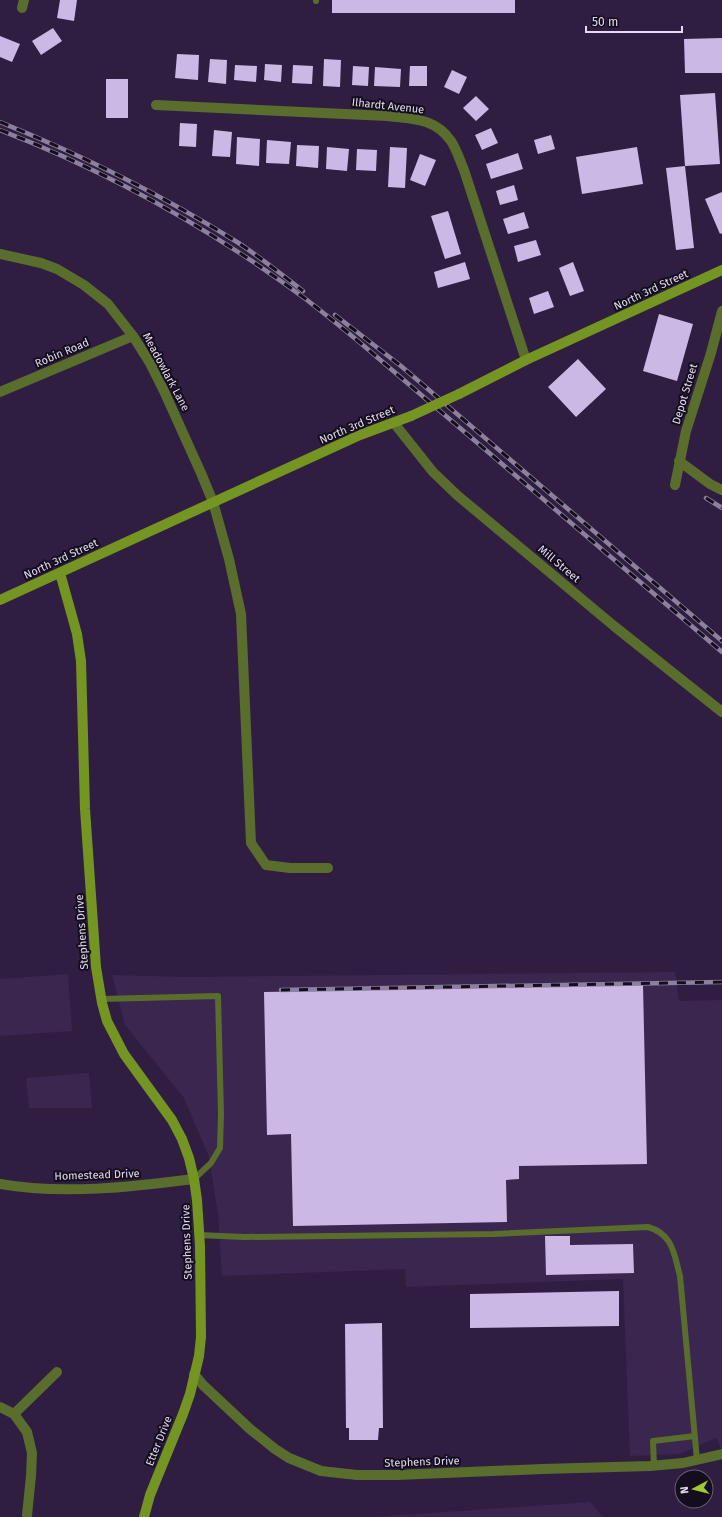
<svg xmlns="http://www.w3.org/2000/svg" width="722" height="1517" viewBox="0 0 722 1517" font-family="'Fira Sans',sans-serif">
  <rect width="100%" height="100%" fill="#301e42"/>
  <path fill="#3a264f" d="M675,972L679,1001L722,1000V1451L716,1438L680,1454L630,1456L623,1279L406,1287L405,1269L222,1276L218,1214L209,1157L184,1098L125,1025L112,975L186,977Z
    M68,974L72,1031L0,1036V979Z
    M89,1073L92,1108H29L26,1078Z
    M590,1502L603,1517H369L387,1516Z"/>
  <path fill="#ccb8e5" d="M60,0H77L74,21L57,18Z
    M332,0H515V13H332Z
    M53,28L62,41L41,55L32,41Z
    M0,36L20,44L12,62L0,57Z
    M722,38V73H685L684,39Z
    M177,54L199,55L198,80L175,78Z
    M210,59L227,60L226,84L208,82Z
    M324,59L341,60L340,87L323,86Z
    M265,64L282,65L281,82L264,80Z
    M235,65L257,66L256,82L234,80Z
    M293,65L313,66L312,84L292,83Z
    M353,66L369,67L368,86L352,85Z
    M410,66H427V86H409Z
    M375,67L401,69L400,87L374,86Z
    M452,70L467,77L459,94L444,87Z
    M106,79H128V118H106Z
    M715,93L720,164L685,166L680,95Z
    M476,96L489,109L476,121L463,108Z
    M180,123L197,124L196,147L179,146Z
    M491,128L498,143L482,150L475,135Z
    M214,130L232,132L230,157L212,156Z
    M551,135L555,149L538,154L534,140Z
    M237,137L260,139L259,166L236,164Z
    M267,140L291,142L289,164L266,163Z
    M297,145L319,146L318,168L296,166Z
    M327,147L349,149L347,171L326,169Z
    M390,147L407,148L405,188L388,187Z
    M637,147L643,184L582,194L576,157Z
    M357,149L377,150L376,171L356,170Z
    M518,153L523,169L491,179L486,164Z
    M420,154L436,160L425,186L410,180Z
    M685,166L694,248L676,250L666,168Z
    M514,185L518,200L500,205L496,191Z
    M722,192V233L720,234L705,199Z
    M448,211L461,254L445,259L431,216Z
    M524,212L529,228L508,234L503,219Z
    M536,240L541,255L518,262L514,246Z
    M465,262L470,279L438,288L434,272Z
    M573,262L584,291L570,296L559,268Z
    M548,291L554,307L534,314L529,298Z
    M659,314L693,324L677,381L643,371Z
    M578,359L606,389L576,417L548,387Z
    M643,985L647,1164L519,1166V1179L506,1180L507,1222L293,1226L291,1134L267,1135L264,992Z
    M545,1236H570V1245L633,1244L634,1273L546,1275Z
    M619,1291V1326L470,1328V1294Z
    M382,1323L383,1428H379L378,1440H349V1428H346L345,1324Z"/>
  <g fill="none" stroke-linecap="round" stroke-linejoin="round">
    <path stroke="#596e2d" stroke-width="6" d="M316,1V0
      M101,999L218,996L221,1114L220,1148L211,1163L194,1179
      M199,1235L244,1237L494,1234L648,1227C673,1234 674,1254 680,1276L697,1460
      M654,1466L653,1441L695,1436"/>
    <path stroke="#596e2d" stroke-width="10" d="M22,8L24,0
      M156,105L387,116C413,119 435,118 451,141C457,150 460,161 464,170L526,360
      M0,254L41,263L57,269L84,285L108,304L133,336L150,363L164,391L201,473L213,502L229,559L241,614L251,843L266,865L290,868H328
      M0,392L133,336
      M394,423L433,472L457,495L614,626L722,712
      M679,461L710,484L722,490
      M675,485L686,431L711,353L722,311
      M0,1184C62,1195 132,1187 194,1179
      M194,1374L203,1385L250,1429L275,1449L289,1458L321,1471L357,1475H397L542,1469L650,1466L683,1463L722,1454
      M0,1407L14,1414L27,1432L32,1453L31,1476L27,1515
      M14,1414L57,1372"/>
    <path stroke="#749521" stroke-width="10" d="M459,394L526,360L722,270
      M60,573L77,634L81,661L85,809L96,967L102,1003L107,1021L124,1054L172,1120L182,1139L189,1158L194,1179L197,1200L200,1246L201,1337L199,1356L190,1394L183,1414L150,1495L144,1517
      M0,600L360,435L411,416"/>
    <g stroke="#8d809d" stroke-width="4.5">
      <path id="rail" d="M0,122C82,155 162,195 237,242C260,257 281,274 303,291
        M0,130C109,172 213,230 307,300C326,315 345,330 364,346L722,652
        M335,315L401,366L722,641
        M706,498L722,508
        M281,990L722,982"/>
    </g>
    <use href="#rail" stroke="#140d1d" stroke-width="3" stroke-dasharray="9" stroke-linecap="butt"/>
    <path stroke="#749521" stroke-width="10" d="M411,416L459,394"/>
  </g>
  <g text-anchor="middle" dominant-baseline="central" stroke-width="4" stroke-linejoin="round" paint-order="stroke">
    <g font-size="11" fill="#e4daf1" stroke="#140d1d">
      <text transform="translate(388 106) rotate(6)">Ilhardt Avenue</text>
      <text transform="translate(651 290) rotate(-25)">North 3rd Street</text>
      <text transform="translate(62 353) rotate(-23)">Robin Road</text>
      <text transform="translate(166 372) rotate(62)">Meadowlark Lane</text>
      <text transform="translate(685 394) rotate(-73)">Depot Street</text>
      <text transform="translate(357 425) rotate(-23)">North 3rd Street</text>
      <text transform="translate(61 559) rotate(-25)">North 3rd Street</text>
      <text transform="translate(559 564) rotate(40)">Mill Street</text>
      <text transform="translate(82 932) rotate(-94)">Stephens Drive</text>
      <text transform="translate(97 1175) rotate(-2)">Homestead Drive</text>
      <text transform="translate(187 1242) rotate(-92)">Stephens Drive</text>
      <text transform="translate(159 1441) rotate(-68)">Etter Drive</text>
      <text transform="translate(422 1462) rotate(-2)">Stephens Drive</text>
    </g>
  </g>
  <g transform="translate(694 1489) rotate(263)"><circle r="19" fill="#140d1d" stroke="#675f72"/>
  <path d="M0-3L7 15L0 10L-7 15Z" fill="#9dca2f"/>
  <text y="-6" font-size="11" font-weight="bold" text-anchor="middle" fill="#e4daf1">N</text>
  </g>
  <path d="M586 26v6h96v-6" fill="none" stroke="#e4daf1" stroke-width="2"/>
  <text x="592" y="26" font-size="12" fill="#e4daf1" stroke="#140d1d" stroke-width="3" paint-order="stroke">50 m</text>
</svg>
